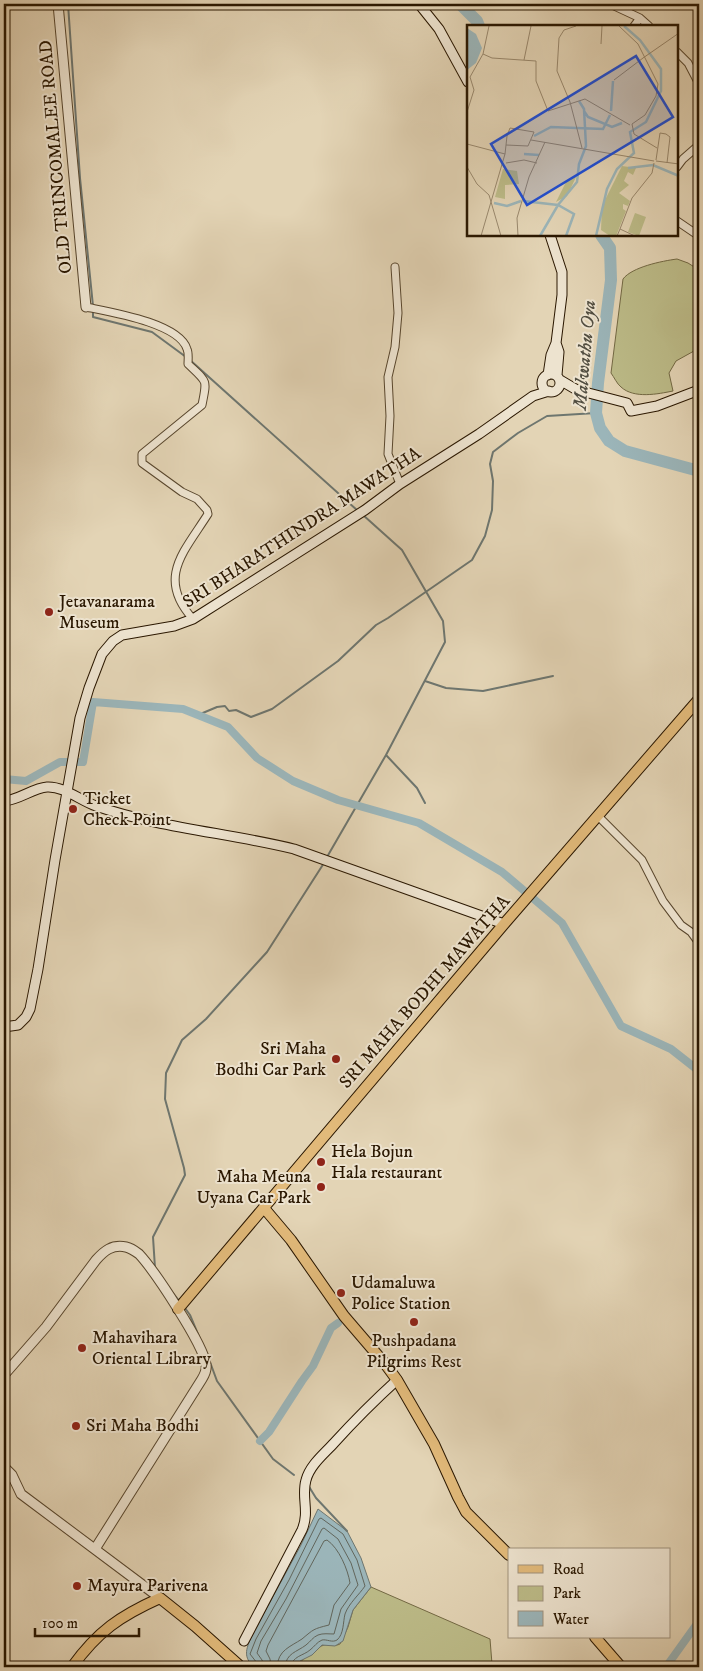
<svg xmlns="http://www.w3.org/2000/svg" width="703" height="1671" viewBox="0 0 703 1671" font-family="'IM FELL DW Pica',serif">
  <rect width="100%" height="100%" fill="#e3d4b5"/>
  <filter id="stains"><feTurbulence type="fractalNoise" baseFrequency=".004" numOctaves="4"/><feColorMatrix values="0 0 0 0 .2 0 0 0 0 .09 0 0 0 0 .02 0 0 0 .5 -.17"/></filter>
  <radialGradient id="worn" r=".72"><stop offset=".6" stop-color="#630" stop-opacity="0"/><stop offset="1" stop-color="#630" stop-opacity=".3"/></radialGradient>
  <path fill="#bcbb88" stroke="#736944" d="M677,259L688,263L699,270V360L694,351L676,361L669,373L673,391C658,394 634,399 621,387C617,384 614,377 611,373L623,279C632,267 662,261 677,259Z
    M371,1587L490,1639L492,1664L489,1667H373L353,1664L350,1667H295C298,1663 319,1646 324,1645C330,1644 334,1647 340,1644L348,1627L353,1610Z"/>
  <path fill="#9bb5b9" stroke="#6e766f" d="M318,1509L347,1531L361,1558L371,1587L353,1610L343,1641L335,1646L322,1645L312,1655L300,1661L295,1667H254C243,1657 246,1650 251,1637L301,1545Z"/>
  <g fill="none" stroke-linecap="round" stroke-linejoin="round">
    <path stroke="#62665c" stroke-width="1" d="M257,1667V1663L250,1654L256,1639L289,1580L319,1519L321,1518L343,1534L357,1560L365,1586C359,1595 349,1603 345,1614C343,1622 344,1634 337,1640C332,1643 327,1639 322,1640C317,1642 314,1647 310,1650C303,1656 292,1656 291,1667
      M264,1667L262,1660L257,1653L261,1641L286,1599L322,1529L324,1528L338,1539L351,1563L358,1585L341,1609L334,1634C329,1634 323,1633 318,1635C313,1637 310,1642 306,1645C297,1652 286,1653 285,1667
      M271,1667L270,1659L266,1651L268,1645L324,1541L327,1540C339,1548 348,1570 350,1583L334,1605L329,1625C313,1629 314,1629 302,1639C290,1647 278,1650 277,1667"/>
    <path stroke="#6e766f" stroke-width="2" d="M68,4L80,178L93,306
      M93,311V317L152,332L186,357
      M190,360L358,511
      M425,681L446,688L483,691L553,676
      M198,715L217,707L225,706L229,711L236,710L251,717L272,709L338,661L376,625L388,618L472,560L485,536L492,510L493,481L490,464L493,452L518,433L547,416L596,413
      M386,755L417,788L425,803
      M327,857L386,755L445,642L443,621L402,550L363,515
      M155,1268L153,1237L185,1175L184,1168L165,1099L166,1073L182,1040L206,1019L267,952L324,863
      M169,1288L180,1302
      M185,1308L190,1315L200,1339
      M210,1362L217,1381L273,1459L294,1475
      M308,1485L316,1498L347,1531"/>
    <path stroke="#9bb5b9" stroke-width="8" d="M4,779L26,781L60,762H83L93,702L183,709L228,727L257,758L293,781L338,800L419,823L502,872L562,923L621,1026L671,1049L699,1071
      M260,1441L269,1432L302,1381L313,1366L331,1328L338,1323
      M666,1667L699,1621"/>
    <path stroke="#9bb5b9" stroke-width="12" d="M460,4L477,21L479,26
      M601,235L610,248L611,280L598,383L596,413L600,428L609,441L625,451L699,471"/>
    <g stroke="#58462d" stroke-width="9">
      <path id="minor" d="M610,4L640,18L649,26
        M634,26L640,18
        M677,52L688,63L699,84
        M677,167L683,159L699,145
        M677,221L699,236
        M395,267L398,313L395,347L388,377L390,416L388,454L400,484
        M86,307C110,312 179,323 187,349C189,353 188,360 188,364C208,383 207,379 202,405L142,454V463L182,492L197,499L207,510L208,514C184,552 156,578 193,619
        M599,817L642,860L663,901L681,925L691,932L699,943"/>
    </g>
    <g stroke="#58462d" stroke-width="11">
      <path id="tertiary" d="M58,4L86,307
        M4,1375L46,1327L96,1260C104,1251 112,1244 126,1247C131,1248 135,1251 139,1254C154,1270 204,1345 206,1365C207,1370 205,1374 202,1379L95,1549
        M4,1467L12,1475L21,1494L160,1598"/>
    </g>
    <g stroke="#2a1700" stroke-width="11">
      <path id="secondary" d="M419,4L439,29L468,82
        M556,343L559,352L557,375
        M542 383a9 9 0 1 1 18 0a9 9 0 1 1-18 0Z
        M548,375L551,355L556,343L562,295V272L550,235
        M560,380L577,390L627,403L631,411L657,406L699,390
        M4,801C19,800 33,788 47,787C64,786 81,801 96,806C160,828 229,833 294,849L504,924
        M4,1027L18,1025L26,1017L30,1009L38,969L55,860L80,718L89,688L102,654L113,641L122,635L174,626L193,619L365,510L400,484L479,434L533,396L549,391
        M244,1641L302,1530C310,1511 301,1497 306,1480C310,1465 324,1454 334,1443C354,1421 375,1400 397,1380"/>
    </g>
    <g stroke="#2a1700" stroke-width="12">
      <path id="primary" d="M264,1208L291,1240L344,1316L386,1365L397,1380L434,1444L458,1497L466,1512L509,1555
        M178,1309L504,924L699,699
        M595,1637L621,1667
        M72,1667C98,1631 120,1616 160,1598L195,1626L241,1667"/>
    </g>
    <use href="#minor" stroke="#ede3cf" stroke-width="7"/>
    <use href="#tertiary" stroke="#ede3cf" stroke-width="9"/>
    <use href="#secondary" stroke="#ede3cf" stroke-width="9"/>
    <use href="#primary" stroke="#e2ba7a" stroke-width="10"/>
  </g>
  <g fill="#8f2418" stroke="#ede3cf" stroke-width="2">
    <circle cx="49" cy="612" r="5"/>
    <circle cx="73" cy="809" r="5"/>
    <circle cx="336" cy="1059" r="5"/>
    <circle cx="321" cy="1162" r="5"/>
    <circle cx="321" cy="1187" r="5"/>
    <circle cx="341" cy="1293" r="5"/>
    <circle cx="414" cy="1322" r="5"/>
    <circle cx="82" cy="1348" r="5"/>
    <circle cx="76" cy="1426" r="5"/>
    <circle cx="77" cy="1586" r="5"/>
  </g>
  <g text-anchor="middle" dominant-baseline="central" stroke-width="4" stroke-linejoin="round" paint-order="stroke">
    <g font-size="18" fill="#2a1700" stroke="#ede3cf">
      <text transform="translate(56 157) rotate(-95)">OLD TRINCOMALEE ROAD</text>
      <text transform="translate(302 528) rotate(-33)">SRI BHARATHINDRA MAWATHA</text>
      <text transform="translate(425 992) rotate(-49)">SRI MAHA BODHI MAWATHA</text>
    </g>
    <g font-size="18" fill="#2a1700" stroke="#ede3cf" text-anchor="start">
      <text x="59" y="602">Jetavanarama<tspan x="59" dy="21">Museum</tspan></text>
      <text x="83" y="799">Ticket<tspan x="83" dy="21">Check Point</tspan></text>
      <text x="326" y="1049" text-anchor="end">Sri Maha<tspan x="326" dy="21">Bodhi Car Park</tspan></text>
      <text x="331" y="1152">Hela Bojun<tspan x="331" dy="21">Hala restaurant</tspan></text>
      <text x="311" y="1177" text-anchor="end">Maha Meuna<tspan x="311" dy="21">Uyana Car Park</tspan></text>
      <text x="351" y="1283">Udamaluwa<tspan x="351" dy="21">Police Station</tspan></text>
      <text x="92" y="1338">Mahavihara<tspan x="92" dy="21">Oriental Library</tspan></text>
      <text x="414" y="1341" text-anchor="middle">Pushpadana<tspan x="414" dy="21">Pilgrims Rest</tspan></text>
      <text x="86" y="1426">Sri Maha Bodhi</text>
      <text x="87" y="1586">Mayura Parivena</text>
    </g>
    <g font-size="19" font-style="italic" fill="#524e41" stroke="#ede3cf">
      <text transform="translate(585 355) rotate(-85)">Malwathu Oya</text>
    </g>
  </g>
  <g transform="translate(467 25)">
    <rect width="211" height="211" fill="#e3d4b5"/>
    <path d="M155,141L169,143L166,150L161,147L157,156L162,160L152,168L163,176L161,181L156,179V184L159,186L149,211H143L134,205L135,181ZM36,144L50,146L52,159L38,160V174L28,172ZM110,150L100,171L89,177L100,155ZM168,188L179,192L172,211L161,207Z" fill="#bcbb88"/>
    <path d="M0,3L9,9L15,23L9,38L0,45Z" fill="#9bb5b9"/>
    <path fill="none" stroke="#9bb5b9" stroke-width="2.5" d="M117,86L121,92L145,102L155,98M144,86L146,56M67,111L84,102L136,104L143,90M57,129L72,130M161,143L186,140L212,151M56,176L91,180L107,189L99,211M27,178L40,181L54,176M73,211L91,180L110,157L112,139L119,121L117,84L112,76M129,211L140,164L150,144L167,128L163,107L179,97L194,66V44L173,15L157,1"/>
    <path fill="none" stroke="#99886d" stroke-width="1" d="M109,1L97,5L92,13L90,46L103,77L115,123M152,1L171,19L191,59L189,71L178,90L165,99M134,19L135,1M16,29L25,33L69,36V56L81,86L118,74L163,100M176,33L212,8M57,35L64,1M147,55L176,33M0,87L7,65L3,52L16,29L22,1M165,99L167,109L190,123M64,115L187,136M0,119L38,129L14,211M38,129L40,111L43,103L67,107L61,121L39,120M189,135L193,108L199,109L203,112L200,138M189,136L212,139M39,138L57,135L70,138M0,142L10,159L22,170L34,211M153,204L165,173L185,148L187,138M51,211L50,193L62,152L78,117M150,211L153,204L168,211"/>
    <path fill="#1d4ed8" fill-opacity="0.15" stroke="#1d4ed8" stroke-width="2.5" d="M169,31L206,92L60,180L24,119Z"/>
    <rect width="211" height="211" fill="none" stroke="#2a1700" stroke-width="2.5"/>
  </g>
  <rect width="703" height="1671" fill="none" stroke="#e3d4b5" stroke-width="20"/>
  <rect x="5" y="5" width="693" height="1661" fill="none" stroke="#2a1700" stroke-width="2.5"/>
  <rect x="10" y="10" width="683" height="1651" fill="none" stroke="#2a1700"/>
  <rect x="508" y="1548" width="162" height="90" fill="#ede3cf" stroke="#9f917c"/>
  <rect x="518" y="1565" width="25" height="8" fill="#e2ba7a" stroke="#9f917c"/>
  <text x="553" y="1574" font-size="15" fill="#2a1700">Road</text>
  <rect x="518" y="1586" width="25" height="15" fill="#bcbb88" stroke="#9f917c"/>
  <text x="553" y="1598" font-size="15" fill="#2a1700">Park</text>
  <rect x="518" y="1611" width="25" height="15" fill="#9bb5b9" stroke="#9f917c"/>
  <text x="553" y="1624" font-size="15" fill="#2a1700">Water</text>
  <path d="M35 1628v8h104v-8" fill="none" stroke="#2a1700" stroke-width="2.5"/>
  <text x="42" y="1628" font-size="15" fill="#2a1700" stroke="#ede3cf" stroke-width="4" paint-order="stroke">100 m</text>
  <rect width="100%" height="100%" filter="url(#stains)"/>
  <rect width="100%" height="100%" fill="url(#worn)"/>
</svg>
